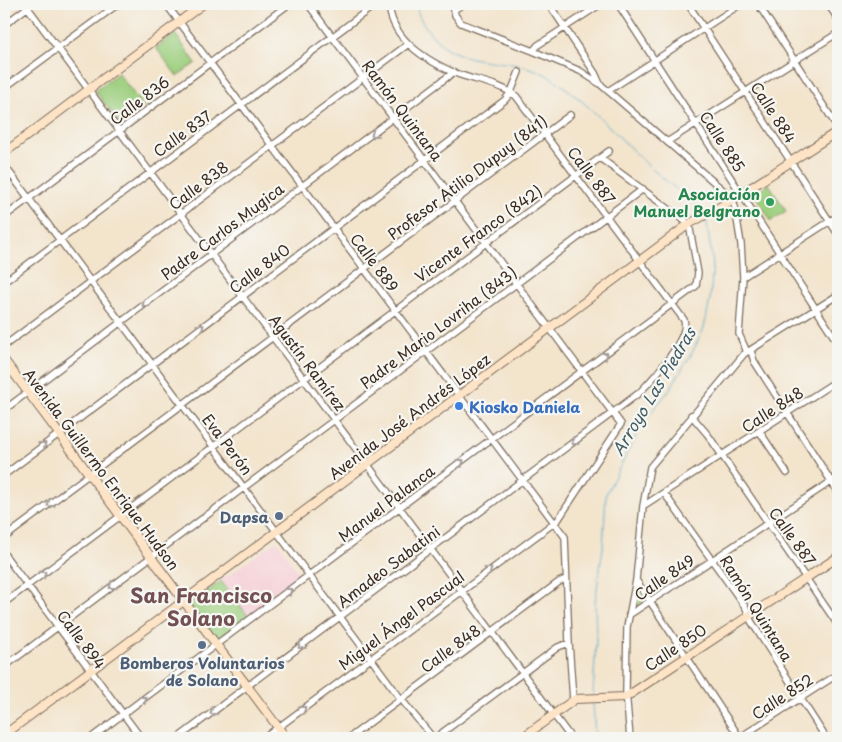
<svg xmlns="http://www.w3.org/2000/svg" width="842" height="742" viewBox="0 0 842 742" font-family="'Playpen Sans',sans-serif">
  <rect width="100%" height="100%" fill="#f6f6f2"/>
  <filter id="ink" filterUnits="userSpaceOnUse"><feTurbulence type="fractalNoise" baseFrequency=".02" numOctaves="2"/><feDisplacementMap in="SourceGraphic" scale="10" xChannelSelector="R" yChannelSelector="G"/><feConvolveMatrix kernelMatrix="1 2 1 2 8 2 1 2 1" color-interpolation-filters="sRGB"/></filter>
  <filter id="wash" filterUnits="userSpaceOnUse"><feTurbulence type="fractalNoise" baseFrequency=".0096" numOctaves="4" result="noise"/><feDisplacementMap in="SourceGraphic" scale="20" xChannelSelector="R" yChannelSelector="G"/><feGaussianBlur stdDeviation="1.12" result="paint"/><feColorMatrix in="noise" values="0 0 0 0 0 0 0 0 0 0 0 0 0 0 0 0 0 1.4 0 .05"/><feComposite in="paint" operator="in"/></filter>
  <g filter="url(#wash)">
    <rect width="100%" height="100%" fill="#f3e4cc"/>
    <path fill="#f6cfd7" d="M275,542H278L300,576L249,617L221,581Z"/>
    <path fill="#9dcf7f" stroke="#6c7c4e" d="M175,34L196,63L177,76L156,48Z
      M118,73L144,107L121,125L95,91Z
      M769,184L786,211L771,221L754,193Z
      M221,581L249,617L217,641L189,605Z
      M637,584L647,600L633,609Z"/>
    <g fill="none" stroke-linecap="round" stroke-linejoin="round">
      <path stroke="#4ca7ca" stroke-width="1" d="M416,4C418,17 423,24 431,34C460,70 506,55 543,73C579,92 621,140 652,169C669,184 688,197 705,213
        M593,695L596,640L595,602L603,548L606,494L643,422L668,392L692,353L704,328L710,300L713,264L706,219
        M593,702L595,738"/>
    </g>
  </g>
  <g filter="url(#ink)">
    <g fill="none" stroke-linecap="round" stroke-linejoin="round">
      <g stroke="#7b6b5b" stroke-width="8">
        <path id="street" d="M25,4L571,738
          M166,4L565,537L569,643L573,700
          M453,4L455,15L461,23L533,51L580,71L600,84L730,196L735,207L741,244L743,277L739,334L747,352
          M549,4L595,73L600,84
          M618,4L838,343
          M688,4L838,234
          M758,4L838,128
          M828,4L838,19
          M453,10L464,4
          M4,25L32,4
          M533,51L538,45L601,4
          M4,88L118,4
          M608,91L741,4
          M667,142L838,33
          M4,165L401,699L433,738
          M4,217L289,4
          M743,277L838,216
          M4,282L376,4
          M4,346L407,45
          M751,351L754,361L838,492
          M4,410L454,72
          M691,415L708,435L838,625
          M760,432L787,473
          M4,475L505,100L511,92L519,72
          M664,493L746,608L751,621L826,738
          M643,506L838,380
          M4,538L570,115
          M4,554L141,738
          M636,580L740,738
          M4,603L609,151
          M629,615L838,477
          M4,667L643,189
          M91,738L696,286L698,273L689,224L600,158
          M178,738L639,393C652,380 690,338 684,320L516,96C499,83 475,81 455,73C425,60 391,39 389,4
          M264,738L558,520L621,424L308,4
          M349,738L559,582L566,579
          M435,738L558,647L569,643
          M630,738L626,691L627,627L636,580L643,506L650,467L744,354L838,295
          M739,738L838,674"/>
      </g>
      <g stroke="#7b6b5b" stroke-width="10">
        <path id="secondary" d="M4,153L203,4
          M4,360L286,738
          M4,735L689,224L732,200L838,131
          M522,738L575,699L626,697L838,557"/>
      </g>
      <use href="#street" stroke="#fff" stroke-width="5.5"/>
      <use href="#secondary" stroke="#fee4c6" stroke-width="8"/>
    </g>
    <defs><path id="oneway-chevron" d="M-2-3.5L2.5 0L-2 3.5" fill="none" stroke-width="1.6" stroke-linecap="round" stroke-linejoin="round" transform="scale(1.25)"/></defs>
    <g stroke="#a79f9a">
      <use href="#oneway-chevron" transform="translate(374 134) rotate(144)"/>
      <use href="#oneway-chevron" transform="translate(145 304) rotate(143)"/>
      <use href="#oneway-chevron" transform="translate(201 327) rotate(-37)"/>
      <use href="#oneway-chevron" transform="translate(605 355) rotate(-37)"/>
      <use href="#oneway-chevron" transform="translate(574 442) rotate(143)"/>
      <use href="#oneway-chevron" transform="translate(43 445) rotate(-37)"/>
      <use href="#oneway-chevron" transform="translate(461 462) rotate(-37)"/>
      <use href="#oneway-chevron" transform="translate(50 504) rotate(144)"/>
      <use href="#oneway-chevron" transform="translate(489 570) rotate(-36)"/>
      <use href="#oneway-chevron" transform="translate(43 574) rotate(-37)"/>
      <use href="#oneway-chevron" transform="translate(112 586) rotate(143)"/>
      <use href="#oneway-chevron" transform="translate(289 591) rotate(-37)"/>
      <use href="#oneway-chevron" transform="translate(301 646) rotate(143)"/>
      <use href="#oneway-chevron" transform="translate(144 699) rotate(-37)"/>
      <use href="#oneway-chevron" transform="translate(303 709) rotate(-37)"/>
      <use href="#oneway-chevron" transform="translate(213 712) rotate(143)"/>
    </g>
  </g>
  <circle fill="#2e9e5b" stroke="#f6f6f2" stroke-width="2" cx="770" cy="202" r="5"/>
  <circle fill="#3f7fe0" stroke="#f6f6f2" stroke-width="2" cx="459" cy="406" r="5"/>
  <g fill="#5c6f8a" stroke="#f6f6f2" stroke-width="2">
    <circle cx="279" cy="516" r="5"/>
    <circle cx="202" cy="645" r="5"/>
  </g>
  <g text-anchor="middle" dominant-baseline="central" stroke-width="4.5" stroke-linejoin="round" paint-order="stroke">
    <g font-size="15" fill="#3b2a1e" stroke="#f6f6f2">
      <text transform="translate(139 100) rotate(-37)">Calle 836</text>
      <text transform="translate(403 110) rotate(53)">Ramón Quintana</text>
      <text transform="translate(774 112) rotate(57)">Calle 884</text>
      <text transform="translate(182 133) rotate(-36)">Calle 837</text>
      <text transform="translate(723 141) rotate(57)">Calle 885</text>
      <text transform="translate(592 175) rotate(53)">Calle 887</text>
      <text transform="translate(467 177) rotate(-37)">Profesor Atilio Dupuy (841)</text>
      <text transform="translate(198 185) rotate(-37)">Calle 838</text>
      <text transform="translate(222 231) rotate(-37)">Padre Carlos Mugica</text>
      <text transform="translate(478 233) rotate(-36)">Vicente Franco (842)</text>
      <text transform="translate(375 262) rotate(53)">Calle 889</text>
      <text transform="translate(259 268) rotate(-37)">Calle 840</text>
      <text transform="translate(438 327) rotate(-37)">Padre Mario Lovriha (843)</text>
      <text transform="translate(308 362) rotate(53)">Agustín Ramírez</text>
      <text transform="translate(772 409) rotate(-33)">Calle 848</text>
      <text transform="translate(409 416) rotate(-37)">Avenida José Andrés López</text>
      <text transform="translate(228 444) rotate(53)">Eva Perón</text>
      <text transform="translate(102 469) rotate(53)">Avenida Guillermo Enrique Hudson</text>
      <text transform="translate(386 503) rotate(-37)">Manuel Palanca</text>
      <text transform="translate(793 536) rotate(54)">Calle 887</text>
      <text transform="translate(388 566) rotate(-37)">Amadeo Sabatini</text>
      <text transform="translate(664 577) rotate(-34)">Calle 849</text>
      <text transform="translate(757 608) rotate(58)">Ramón Quintana</text>
      <text transform="translate(401 620) rotate(-37)">Miguel Ángel Pascual</text>
      <text transform="translate(82 639) rotate(53)">Calle 894</text>
      <text transform="translate(675 647) rotate(-34)">Calle 850</text>
      <text transform="translate(450 648) rotate(-36)">Calle 848</text>
      <text transform="translate(782 696) rotate(-33)">Calle 852</text>
    </g>
    <g font-size="15" font-weight="bold" fill="#27864d" stroke="#f6f6f2" text-anchor="end">
      <text x="760" y="193">Asociación<tspan x="760" dy="17">Manuel Belgrano</tspan></text>
    </g>
    <g font-size="15" font-weight="bold" fill="#366cbe" stroke="#f6f6f2" text-anchor="start">
      <text x="469" y="406">Kiosko Daniela</text>
    </g>
    <g font-size="15" font-weight="bold" fill="#4e5e75" stroke="#f6f6f2" text-anchor="end">
      <text x="269" y="516">Dapsa</text>
      <text x="202" y="662" text-anchor="middle">Bomberos Voluntarios<tspan x="202" dy="17">de Solano</tspan></text>
    </g>
    <g font-size="16" font-style="italic" fill="#425c63" stroke="#f6f6f2">
      <text transform="translate(653 391) rotate(-59)">Arroyo Las Piedras</text>
    </g>
    <g font-size="20" font-weight="bold" fill="#735152" stroke="#f6f6f2">
      <text x="201" y="595">San Francisco<tspan x="201" dy="23">Solano</tspan></text>
    </g>
  </g>
  <rect width="842" height="742" fill="none" stroke="#f6f6f2" stroke-width="20"/>
</svg>
